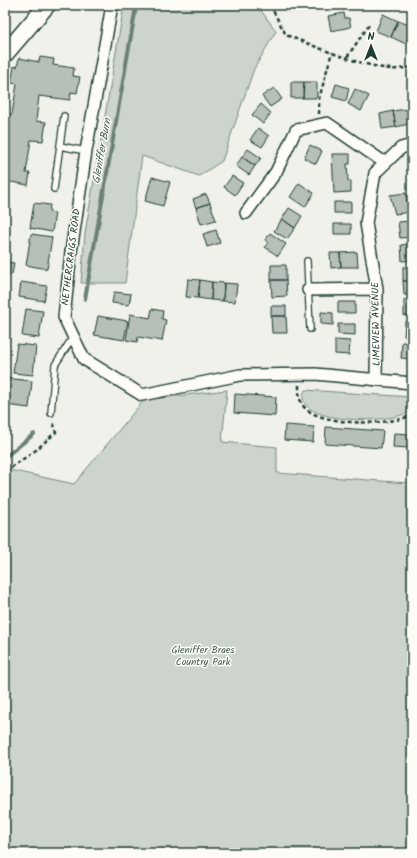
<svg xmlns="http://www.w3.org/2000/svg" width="417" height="858" viewBox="0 0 417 858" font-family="Kalam,sans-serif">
  <rect width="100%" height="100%" fill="#f0f1eb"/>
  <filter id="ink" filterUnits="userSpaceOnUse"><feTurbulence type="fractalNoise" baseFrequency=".025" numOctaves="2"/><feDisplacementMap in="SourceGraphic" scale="8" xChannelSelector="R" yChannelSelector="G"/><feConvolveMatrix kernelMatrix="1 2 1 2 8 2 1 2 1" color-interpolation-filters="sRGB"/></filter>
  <g filter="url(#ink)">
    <path fill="#cdd3cd" stroke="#768880" d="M124,5H257L276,31L254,69L222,161L199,176L142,156L125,283H81L85,233Z
      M227,390L222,442L277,447V473L407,483L412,491V853H5V469L74,484L144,400Z
      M305,390L412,397V410C394,426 287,424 305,390Z"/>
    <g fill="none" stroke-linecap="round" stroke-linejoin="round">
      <path stroke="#6c8077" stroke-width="4" d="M85,299L136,7
        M5,457L34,434"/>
    </g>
    <path fill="#b6bfb8" stroke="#1f3d34" d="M344,13L345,18H349L351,27L331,31L328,16Z
      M383,14L398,21L391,37L376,31Z
      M398,21L412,26L406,44L391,37Z
      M40,57L54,59L53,65L74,68L73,76L80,77L77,93L71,92L70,100L39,96L36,121L46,122L43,141L31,140L26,173H30L28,185L5,181V158L7,159L10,140L5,139V113L12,114L17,84L11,83L14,66L17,67L19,58L39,62Z
      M291,82H304L303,98H291Z
      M304,82H317V98H303Z
      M336,84L349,88L346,101L332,97Z
      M274,88L282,99L270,107L262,96Z
      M355,89L369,96L361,111L348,104Z
      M261,104L271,113L263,124L252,115Z
      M407,109L409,124L396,127L393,111Z
      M393,111L396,127L382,129L380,114Z
      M258,128L269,136L262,147L250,140Z
      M310,145L322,151L316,164L304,158Z
      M248,149L261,158L255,166L242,157Z
      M332,154H350V164H347L348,181H351V192L334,193Z
      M242,157L255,166L249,175L236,166Z
      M232,176L243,183L235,195L224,187Z
      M152,177L170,182L163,206L145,201Z
      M299,183L314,193L305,207L290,197Z
      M406,193L407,202H410L412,212L395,214L390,195Z
      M206,194L210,203L196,208L193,199Z
      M334,202H351V213H334Z
      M34,203L50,205L49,212L55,213L52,232L30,228Z
      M210,203L216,220L201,224L196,208Z
      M289,208L302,216L295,228L282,219Z
      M282,219L295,228L287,239L274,231Z
      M412,221V237L400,238L398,222Z
      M334,224H351V234H334Z
      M216,230L220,243L207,247L203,234Z
      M270,233L286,244L278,256L265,247L268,242L265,240Z
      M31,234L52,237L47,269L26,265Z
      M412,244V260L402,261L401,245Z
      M357,252L358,267H341L340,253Z
      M330,253H340L341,267L331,268Z
      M5,262L14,263L12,275L5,273Z
      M271,265H286V280H271Z
      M403,267H412V281H403Z
      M188,279L200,280L198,298L186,297Z
      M200,280L212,282L211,300L198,298Z
      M271,280H286L287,296L272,297Z
      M403,281H412V295H404Z
      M21,282L47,286L44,301L19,297Z
      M212,282L224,283L223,301L211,300Z
      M224,283L237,284L235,302L223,301Z
      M114,292L131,294L129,305L112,303Z
      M5,293L9,294L7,306H5Z
      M404,300H412V316H404Z
      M338,302H355V313H338Z
      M271,306H286V316H271Z
      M26,309L43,311L39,338L22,336Z
      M152,309L163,311L162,319L166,320L162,341L138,337L137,342L126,340L130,314L150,318Z
      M321,312L333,313V325L321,324Z
      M98,316L128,321L124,340L94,335Z
      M271,316H286L287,333H272Z
      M405,322L412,323V337L404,336Z
      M338,324H355V335L338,334Z
      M335,340L350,341L349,355L335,354Z
      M402,342L412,343V359L401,358Z
      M17,344L36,346L33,375L13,373Z
      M5,378L32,381L29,408L5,405Z
      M235,394L276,397L275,416L234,413Z
      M285,425L314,427L313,442L284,440Z
      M326,427L383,431L381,448L325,444Z
      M394,433L409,434L408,448L393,447Z
      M409,434H412V449L408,448Z"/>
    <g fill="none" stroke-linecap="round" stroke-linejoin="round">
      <g stroke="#1f3d34" stroke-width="8">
        <path id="service" d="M60,146L86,151
          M54,189L64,116
          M307,261L310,329
          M51,413L55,365L73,337"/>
      </g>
      <g stroke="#1f3d34" stroke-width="14">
        <path id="minor" d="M112,5L86,151L71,252L64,317L84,359L142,395L240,375L315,374L412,383
          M246,213L276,172L296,130L327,123L385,163
          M308,290L377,289
          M376,380L377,289L366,223L375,173L401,148L412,145"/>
      </g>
      <g stroke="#1f3d34" stroke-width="19">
        <path id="secondary" d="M5,54L47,5"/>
      </g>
      <path stroke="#1f3d34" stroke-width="2.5" stroke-dasharray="4 3" stroke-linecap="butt" d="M270,5L286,35C320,48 355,64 390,69C397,70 405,67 412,68
        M347,57L369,25
        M319,114V99L332,52
        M299,385C299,394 299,402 305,408C323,426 391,426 412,415
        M5,472L36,450L56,432L53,421"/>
      <use href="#service" stroke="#fdfcf7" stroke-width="5.5"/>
      <use href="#minor" stroke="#fdfcf7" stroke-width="11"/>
      <use href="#secondary" stroke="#fdfcf7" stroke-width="16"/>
    </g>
  </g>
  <g text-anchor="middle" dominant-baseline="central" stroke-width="3" stroke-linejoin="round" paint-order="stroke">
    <g font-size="10" fill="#1f3d34" stroke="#fdfcf7">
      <text transform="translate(71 257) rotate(-83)">NETHERCRAIGS ROAD</text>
      <text transform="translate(376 324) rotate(-91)">LIMEVIEW AVENUE</text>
    </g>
    <g font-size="10" fill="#425b53" stroke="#fdfcf7">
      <text x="203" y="650">Gleniffer Braes<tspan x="203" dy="12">Country Park</tspan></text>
    </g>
    <g font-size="11" font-style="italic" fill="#455e56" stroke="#fdfcf7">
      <text transform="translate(102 151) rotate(-80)">Gleniffer Burn</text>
    </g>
  </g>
  <rect width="417" height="858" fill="none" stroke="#fdfcf7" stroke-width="20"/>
  <rect x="10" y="10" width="397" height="838" fill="none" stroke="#1f3d34" stroke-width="1.5" filter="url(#ink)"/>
  <g transform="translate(371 46)" stroke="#fdfcf7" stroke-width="3" paint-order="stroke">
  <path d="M0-3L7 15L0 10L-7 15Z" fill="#1f3d34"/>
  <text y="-6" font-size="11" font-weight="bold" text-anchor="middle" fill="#1f3d34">N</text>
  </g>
</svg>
